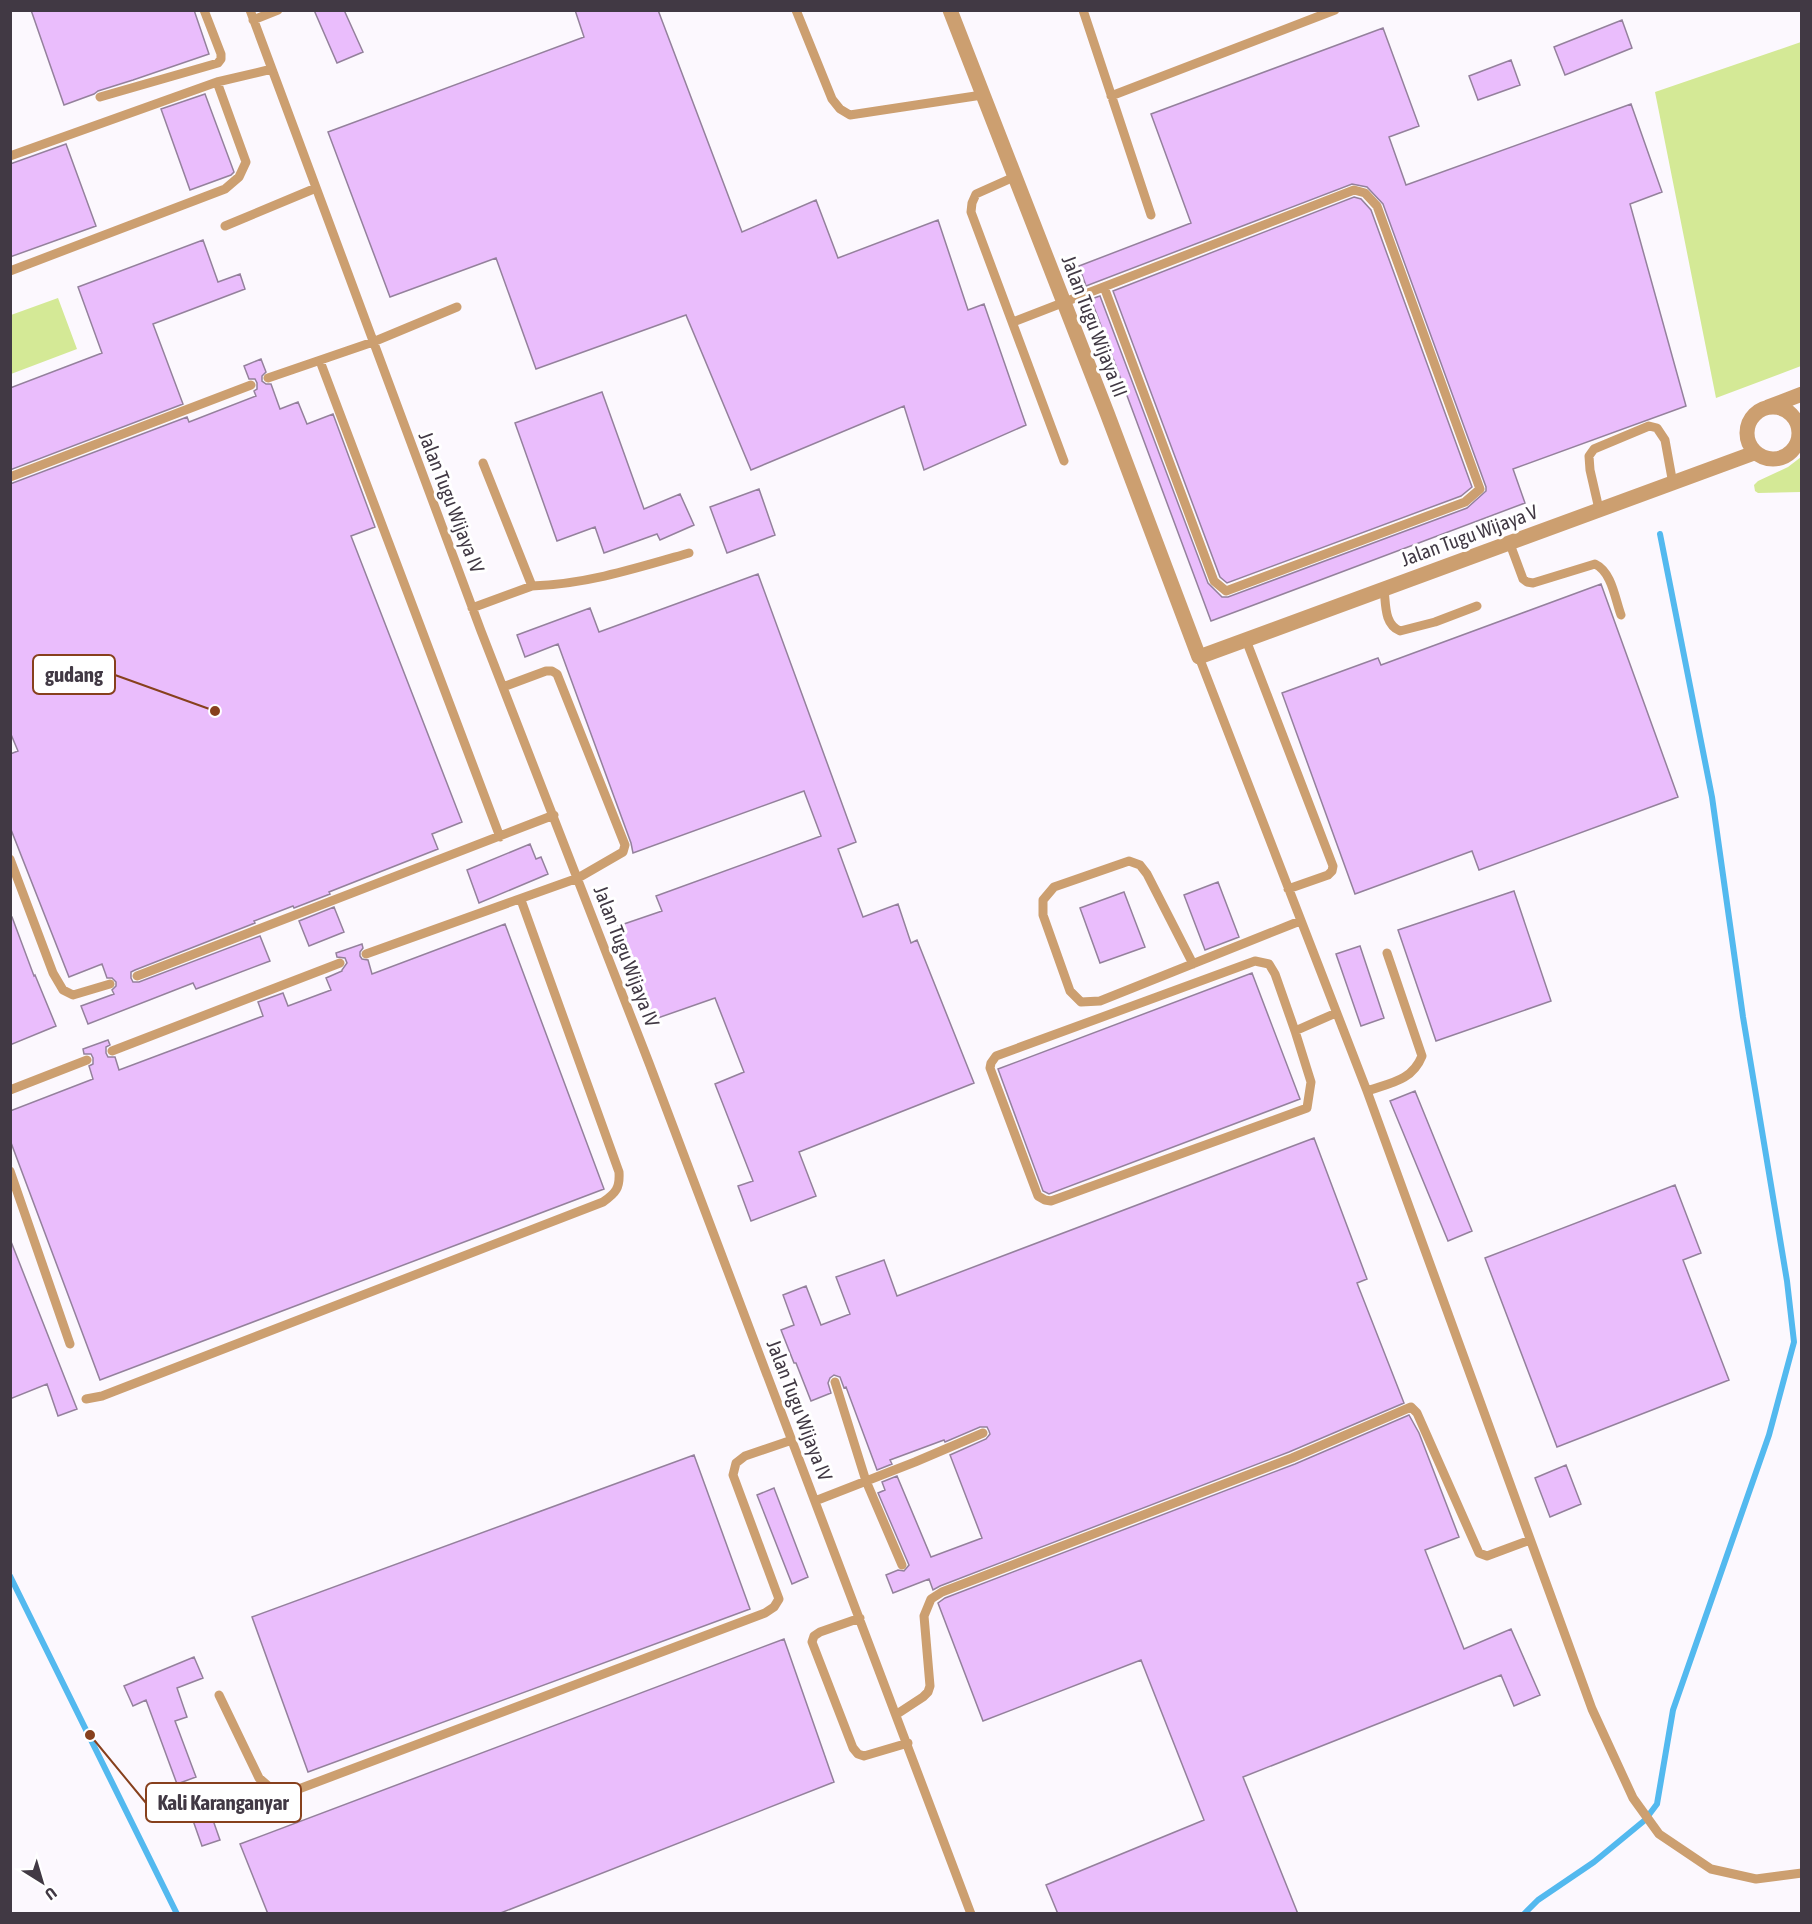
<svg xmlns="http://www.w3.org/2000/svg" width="1812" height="1924" viewBox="0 0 1812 1924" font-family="'Asap Condensed',sans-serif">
  <rect width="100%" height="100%" fill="#fcf8fe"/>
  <path fill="#d4e996" d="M1801,42V366L1716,398L1655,92Z
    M58,298L77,349L11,374V315Z
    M1801,457V492L1758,493L1755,491L1754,485L1758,481L1788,467Z"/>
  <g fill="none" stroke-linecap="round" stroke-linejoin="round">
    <path stroke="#53b9ef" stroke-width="6" d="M10,1576L177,1914
      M1524,1914L1538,1900L1594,1862L1645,1820L1657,1804L1673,1710L1769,1435L1794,1342L1787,1281L1743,1017L1712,797L1660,534"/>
  </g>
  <path fill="#eabdfc" stroke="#94819c" stroke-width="1.5" d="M31,10H194L209,54L133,80L98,91L94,94L64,105Z
    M314,10H344L363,52L337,63Z
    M575,10H658L742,232L816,200L838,258L938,220L968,310L984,304L1026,425L924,470L904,406L751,470L686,315L536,369L496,258L390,297L328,132L584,37Z
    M1622,20L1632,48L1565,75L1554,47Z
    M1383,28L1419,126L1389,137L1406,185L1631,104L1662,192L1630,204L1686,406L1513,469L1525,503L1211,621L1091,299L1100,296L1208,583L1222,597H1228L1467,508L1486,491V487L1383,204L1367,187L1352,184L1086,286L1079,266L1191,223L1151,114Z
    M1511,60L1520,85L1478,100L1469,76Z
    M205,94L234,172L231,175L190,190L161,109Z
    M66,144L96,226L10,257V164Z
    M1354,197L1361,199L1371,210L1472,487L1461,496L1227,583L1220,577L1113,291Z
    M203,240L218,282L240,274L245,289L153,324L183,404L10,470V388L102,353L78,287Z
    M261,359L266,372L262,376V381L266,384H271L280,409L298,402L307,424L333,414L375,527L351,536L462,822L432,834L438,849L329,892L330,894L294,908L293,906L254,921L255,923L135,970L131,972V978L133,982H139L260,936L270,961L196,989L193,983L88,1024L81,1006L114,994L112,990L116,986V982L112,978H107L102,964L69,977L10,827V754L18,751L10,732V484L187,417L189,422L256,396L254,391L257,389V383L255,379H249L244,366Z
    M602,392L644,509L680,494L694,525L660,540L657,534L604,553L595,527L557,541L515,423Z
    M759,489L775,535L727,553L710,507Z
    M758,574L856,842L838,849L863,917L898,904L911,943L917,940L974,1083L799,1152L816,1196L751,1221L738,1186L753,1181L715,1084L744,1072L715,998L652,1020L618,926L662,911L656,896L821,836L804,791L633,853L631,843L558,644L525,657L517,635L590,608L599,632Z
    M1601,584L1678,797L1479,870L1472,851L1355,894L1282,693L1378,658L1381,665Z
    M530,844L536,859L541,857L548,874L479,903L467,870Z
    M1218,882L1239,937L1205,950L1184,895Z
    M1514,891L1551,1001L1436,1041L1398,930Z
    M1124,892L1145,947L1100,963L1080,908Z
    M334,907L344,932L309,946L299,921Z
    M10,917H12L34,976L35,975L56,1026L10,1045Z
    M505,924L604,1189L100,1380L10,1140V1111L93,1079L89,1066L93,1064V1058L91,1054H84L83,1049L108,1040L110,1045L106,1047V1053L108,1057H115L119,1070L263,1016L258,1002L283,993L288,1006L331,990L326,978L342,971V970L347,963L345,958L337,957L336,953L362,944L363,948L360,952V956L362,959L368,960L372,974Z
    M1360,946L1384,1018L1361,1026L1336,954Z
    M1252,973L1300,1099L1049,1194L1043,1191L998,1069Z
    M1415,1091L1472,1231L1448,1241L1390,1101Z
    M1314,1138L1367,1279L1357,1283L1404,1403L1289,1452L940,1586L933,1590L929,1579L893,1593L886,1575L898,1570L904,1571L909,1565L878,1493L885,1490L882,1482L897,1476L931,1557L982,1538L950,1455L986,1439L990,1434L989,1431L987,1427H980L945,1442L944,1440L890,1460L892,1464L877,1470L846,1387L844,1388L840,1377L834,1375L830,1378L828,1383L831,1393L811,1401L796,1363H794L781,1330L794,1325L783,1295L806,1286L821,1325L850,1314L836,1277L884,1260L897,1296Z
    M1675,1185L1701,1253L1683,1260L1729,1380L1557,1447L1485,1258Z
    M10,1239L77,1409L58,1416L47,1384L10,1399Z
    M1409,1415L1419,1433L1459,1537L1425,1550L1464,1649L1511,1629L1540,1695L1514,1706L1501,1675L1243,1777L1298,1914H1058L1046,1885L1204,1820L1141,1660L983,1721L938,1603L945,1598L1295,1464Z
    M694,1455L750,1609L308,1772L252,1617Z
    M1566,1465L1581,1504L1550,1517L1535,1478Z
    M774,1488L808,1577L792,1584L757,1495Z
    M784,1639L834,1782L498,1914H268L240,1844Z
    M194,1657L203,1678L177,1688L187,1717L175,1721L196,1777L177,1784L146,1700L133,1706L124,1686Z
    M208,1806L220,1840L202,1846L190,1812Z"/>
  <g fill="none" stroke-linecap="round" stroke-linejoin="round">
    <path stroke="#cc9f70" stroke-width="9" d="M250,10L481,631L649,1063L971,1914
      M796,10L832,99L840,109L850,115L982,95
      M1083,10L1151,215
      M253,20L278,10
      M1111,96L1335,10
      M100,97L218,63L221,59V54L204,10
      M10,156L217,82L272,69
      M1014,177L976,194L972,203L971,212L1064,461
      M225,226L316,188
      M10,271L225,189L239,177L246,162L217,82
      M1013,322L1354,190L1365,193L1377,206L1480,489L1465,502L1226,591L1214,581L1104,287
      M320,361L500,837
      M268,378L373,342L457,307
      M10,477L251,385
      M1599,509L1590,470L1589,456L1594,449L1649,426L1657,428L1665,440L1673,484
      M1510,544L1523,579L1527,582L1533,583L1595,564C1612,572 1615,599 1621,615
      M532,586C587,584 637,568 689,553
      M1384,589C1386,605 1384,624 1400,631L1435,622L1477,606
      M472,608L532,586L483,463
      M1246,640L1333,866L1332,871L1328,875L1288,889
      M1199,657L1367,1091L1592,1709L1633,1798L1659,1834L1711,1869L1756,1879L1802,1873
      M10,859L53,973L63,990L73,995L110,984
      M366,954L578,878L623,852L625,845L557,674L552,671H546L503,687
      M1193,964L1147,874L1140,865L1129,861L1054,887L1043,900V915L1070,991L1081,1002L1100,1001L1300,921
      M137,976L554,815
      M1295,1031L1275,974L1269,964L1255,961L996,1056L991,1063L990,1068L1038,1196L1045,1200L1051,1201L1307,1108L1311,1082L1295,1031L1336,1013
      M112,1051L340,963
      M10,1090L87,1060
      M1367,1091C1390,1083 1412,1081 1422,1056L1387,953
      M10,1171L70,1344
      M835,1382L866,1481L902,1565
      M86,1399L102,1396L603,1202C616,1193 620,1188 619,1172L521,900
      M815,1501L915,1462L983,1433
      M860,1618L820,1632L814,1636L812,1642L853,1748L858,1754L864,1756L908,1743
      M219,1695L259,1778L274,1791L296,1790L765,1613L774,1607L779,1599L733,1475L736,1463L745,1456L792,1440
      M897,1714L923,1697L928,1692L930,1686L924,1616L931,1599L942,1592L1292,1458L1411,1407L1417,1413L1479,1553L1487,1556L1530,1540"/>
    <path stroke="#cc9f70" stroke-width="15" d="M950,10L1107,413L1199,657L1754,453
      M1747 433a26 26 0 1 1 52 0a26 26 0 1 1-52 0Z
      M1768,407L1802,394"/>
  </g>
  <g text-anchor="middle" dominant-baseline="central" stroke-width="6" stroke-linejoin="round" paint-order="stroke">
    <g font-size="20" fill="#413944" stroke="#fff">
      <text transform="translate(1095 326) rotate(69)">Jalan Tugu Wijaya III</text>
      <text transform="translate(452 502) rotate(69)">Jalan Tugu Wijaya IV</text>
      <text transform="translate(1469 535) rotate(-20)">Jalan Tugu Wijaya V</text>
      <text transform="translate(627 956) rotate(69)">Jalan Tugu Wijaya IV</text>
      <text transform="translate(800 1410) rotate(69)">Jalan Tugu Wijaya IV</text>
    </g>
  </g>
  <path fill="none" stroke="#87401d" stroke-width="2" d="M215 711L115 675M90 1735L146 1803"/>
  <g fill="#87401d" stroke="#fff" stroke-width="2">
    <circle cx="215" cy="711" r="6"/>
    <circle cx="90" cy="1735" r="6"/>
  </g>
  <g fill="#fff" stroke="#87401d" stroke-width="2">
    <rect x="33" y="655" width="82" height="39" rx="6"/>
    <rect x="146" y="1783" width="155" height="39" rx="6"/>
  </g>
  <g font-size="21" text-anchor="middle" font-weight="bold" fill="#413944">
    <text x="74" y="682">gudang</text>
    <text x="223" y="1810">Kali Karanganyar</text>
  </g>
  <rect width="1812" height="1924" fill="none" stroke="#413944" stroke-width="24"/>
  <g transform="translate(42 1882) rotate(143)" stroke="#ffffff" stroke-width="4.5" paint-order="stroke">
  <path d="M0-4.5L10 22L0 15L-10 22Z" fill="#413944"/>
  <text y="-9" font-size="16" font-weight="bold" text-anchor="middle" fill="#413944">U</text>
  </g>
</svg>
